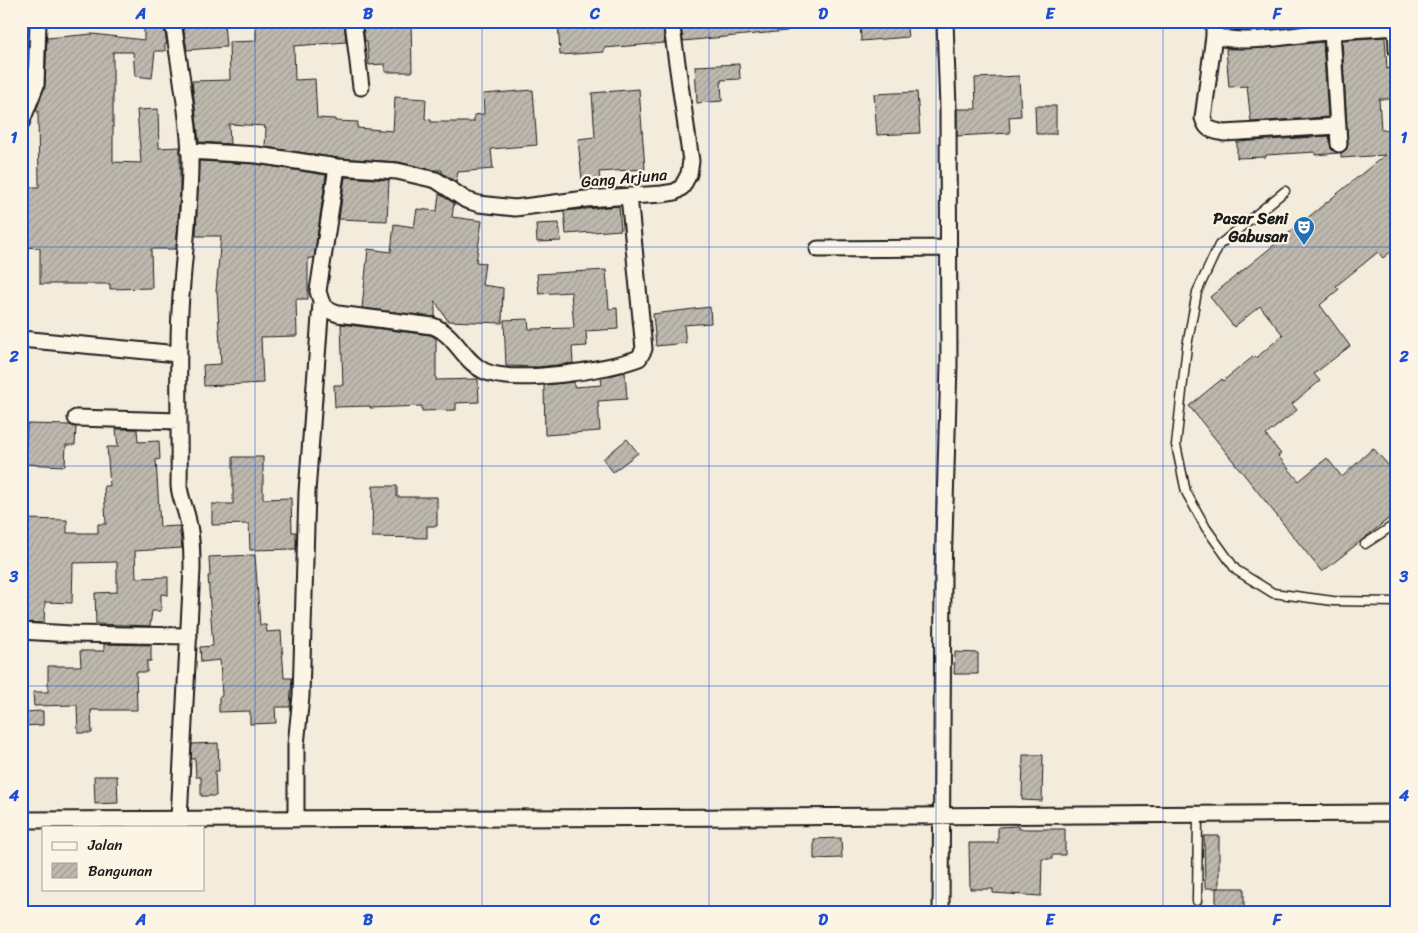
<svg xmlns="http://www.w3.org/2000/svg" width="1418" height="933" viewBox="0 0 1418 933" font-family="Sriracha,sans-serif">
  <defs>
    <pattern id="building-hatch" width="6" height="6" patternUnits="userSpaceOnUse" patternTransform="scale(1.25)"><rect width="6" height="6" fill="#beb9ae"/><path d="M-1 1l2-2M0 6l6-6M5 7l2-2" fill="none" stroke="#a39e95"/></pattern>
  </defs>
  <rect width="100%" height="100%" fill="#f3ecdd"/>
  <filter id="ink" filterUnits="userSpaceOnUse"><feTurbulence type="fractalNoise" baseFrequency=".02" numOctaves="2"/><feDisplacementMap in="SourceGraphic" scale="10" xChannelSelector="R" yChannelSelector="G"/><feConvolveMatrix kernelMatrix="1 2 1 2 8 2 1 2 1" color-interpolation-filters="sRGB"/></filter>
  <g filter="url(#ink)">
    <path fill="url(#building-hatch)" stroke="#1c1c1c" d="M256,21H344L346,42L294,46L295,80L315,79L317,118L335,119V121L358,122L357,128L393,131L395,97L426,99L425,119L431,120V122H474V115L484,114L483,94L533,90L537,145L491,149L493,169L458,172L456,182L442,173V170H434L398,162L338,158L265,147L266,128H264L265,126L229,124L230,144L199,142L192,81L230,80L229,42L256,41Z
      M362,21H411L412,72H385V64L369,65L367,41H365Z
      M558,21H662L665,43L604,48V52L560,55Z
      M680,21H787V31L683,41Z
      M860,21H906L908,37L861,41Z
      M1234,21H1249L1250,30H1235Z
      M224,22L226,47L187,50L183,26Z
      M144,28H164L167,44H165V51H155L152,78L135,76L133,52H113V162L141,163L137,110L158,109L159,148L180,147V192L176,249H151L152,288L110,289V284H40V248L21,247V187H39L38,111H36L45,86L47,38L93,34L144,40Z
      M1385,37L1387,69L1390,68L1392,99H1379L1381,130L1394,129L1397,179V247L1383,258L1378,252L1336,286L1339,289L1320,305L1350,346L1314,374L1320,381L1292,404L1297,410L1266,435L1281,454L1278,456L1299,481L1327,458L1342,477L1373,448L1397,475V512L1322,572L1189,406L1222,379L1223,381L1254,356L1256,358L1283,335L1260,306L1234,327L1210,297L1385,155L1341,158V153L1347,149L1348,143L1342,40Z
      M1323,42L1328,117L1251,122L1247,86L1229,87L1226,49L1266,48Z
      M21,44H28L27,79H21Z
      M739,64L740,79L721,80L722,101L697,103L695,66Z
      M1019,76L1021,116L1009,117L1010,133L957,136V109H976L975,78Z
      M639,89L645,169L599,172L601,189L583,190L578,139L595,137L592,93Z
      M917,92L920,133L877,135L874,94Z
      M1035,106H1056V134H1036Z
      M1329,136L1331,149L1338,153L1315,155V152L1266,155V157L1237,158V142Z
      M199,161L256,164L326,175L314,258H308V299H296L297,336L261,337L263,383L204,386L203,365L221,364L217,291H216L221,236H196Z
      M345,177L389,180L387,221L339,219Z
      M439,194L454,203L452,217L482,221L476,262L485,263L482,285L503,288L502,323L448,321L435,301V317L362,308L368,249L391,252L394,224L414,227L417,209L437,211Z
      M619,206L621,230L566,234L564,211Z
      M559,223L561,241L537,242L536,224Z
      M606,270L609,309L617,308L618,329L586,331L587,346L572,347L573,363L538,367L506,366L504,320L528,319L529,329L574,328L571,292L539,294L537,274Z
      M710,307L711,323L684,325L686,343L656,346L653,314Z
      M341,324L430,335L436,338V380L478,379L479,402L456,403V410L422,411V406L370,408V406L335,407L334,385H343Z
      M625,372L627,399L598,401L600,431L545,435L544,385L574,382V387L602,385L601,378Z
      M27,424L70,425L76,427L75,445H66L65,466L25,464Z
      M116,429H137L138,442L159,441L160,459L156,460L160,527L179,526L182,548L135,551L136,578L168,577V595L161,594V611H152L150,626L96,624L95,593L117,592V562L73,563L72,603L45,602L44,623L21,622L23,554H21V519L67,520V533H98V524H106L104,486H110L107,447H118Z
      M627,439L638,453L613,472L603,459Z
      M233,457H263V499L291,498L292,532H296V549L250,550L249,524L212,525V504H233Z
      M373,486H397V497H437V526H427V538L372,537Z
      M255,555L260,625H266L267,632L281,631L284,678H292L290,707H275L276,723L250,724V711L219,712V697L222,696L220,660L201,662L200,647L213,646L208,576H210L209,557Z
      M104,644L151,645V661H147V672H136L137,710H91L92,733H78L77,705L34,706L33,692H48V666H81L80,651H104Z
      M955,652L978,653V674H954Z
      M43,711V725L21,726V712Z
      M218,743L219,771H215L216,796H201V777H196L195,759H191L192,744Z
      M1023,755H1043L1042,801L1022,800Z
      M94,776H117L118,803L95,804Z
      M1018,826V829H1065V855H1052V859H1042L1041,896L993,893V889H970L969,843H998V827Z
      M1204,836H1219V888H1205Z
      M841,838L842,858L814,859V839Z
      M1216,888H1244V908H1239V912H1216Z"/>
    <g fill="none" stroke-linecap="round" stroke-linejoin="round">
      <g stroke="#1c1c1c" stroke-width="11">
        <path id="service" d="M1285,191L1219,245L1197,292L1187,346L1176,445L1186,492L1206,528L1236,570L1273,593L1333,601L1397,602
          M1365,544L1397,523
          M1197,901L1198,816"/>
      </g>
      <g stroke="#1c1c1c" stroke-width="19">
        <path id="minor" d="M173,21C179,65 188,109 190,153C191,206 183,258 180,311C177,369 180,427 179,486C180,498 186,509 188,521C192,537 192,553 192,569L179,818
          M353,21L361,87
          M1214,21V36L1203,118C1207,131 1212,130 1224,133L1338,126
          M1396,27L1397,50
          M1332,31L1339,144
          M1214,36C1247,45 1283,36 1317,33C1343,30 1370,29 1397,27
          M21,123L36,85L38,21
          M189,151L257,155L337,167L397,171L436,180L466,200L479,204L515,208L586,199L662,194L675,192L682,187L689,174L691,161L671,21
          M337,167L318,291C322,306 323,309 338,314L433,326C455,334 463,361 484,371C514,385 609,370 639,358L644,349L629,196
          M818,249L948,248
          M21,339L178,354
          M76,418L179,421
          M21,631L71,634L189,636
          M296,817V745L301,696L307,492L321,303
          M21,820C480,816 938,819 1397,813
          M941,912L943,573L949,364L948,108L945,21"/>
      </g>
      <use href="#service" stroke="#fcf5e5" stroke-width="8"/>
      <use href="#minor" stroke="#fcf5e5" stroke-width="15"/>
    </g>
  </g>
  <path fill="none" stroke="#1d4ed8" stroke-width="1" stroke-opacity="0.55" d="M255,21V912M482,21V912M709,21V912M936,21V912M1163,21V912M21,247H1397M21,466H1397M21,686H1397"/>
  <defs>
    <g id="theatre-pin" transform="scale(1.125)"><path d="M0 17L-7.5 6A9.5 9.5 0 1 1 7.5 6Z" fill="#1f6fb2" stroke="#fcf5e5"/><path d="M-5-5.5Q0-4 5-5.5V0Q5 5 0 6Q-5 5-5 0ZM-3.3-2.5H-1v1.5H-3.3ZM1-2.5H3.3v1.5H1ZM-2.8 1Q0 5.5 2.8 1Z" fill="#fff"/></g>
  </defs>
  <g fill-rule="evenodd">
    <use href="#theatre-pin" x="1304" y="227"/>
  </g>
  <g text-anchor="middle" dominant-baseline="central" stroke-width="4.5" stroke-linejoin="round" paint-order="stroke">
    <g font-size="16" fill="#1c1c1c" stroke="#fcf5e5">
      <text transform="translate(624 178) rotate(-5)">Gang Arjuna</text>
    </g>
    <g font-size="16" font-weight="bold" fill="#1c1c1c" stroke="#fcf5e5" text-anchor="end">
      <text x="1288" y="218">Pasar Seni<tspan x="1288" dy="18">Gabusan</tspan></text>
    </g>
  </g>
  <rect width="1418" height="933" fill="none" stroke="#fcf5e5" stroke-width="55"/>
  <rect x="42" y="826" width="162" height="65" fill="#fcf5e5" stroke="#a29e95"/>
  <rect x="52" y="842" width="25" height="8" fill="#fcf5e5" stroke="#a29e95"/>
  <text x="88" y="850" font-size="15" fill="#1c1c1c">Jalan</text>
  <rect x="52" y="863" width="25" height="15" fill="url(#building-hatch)" stroke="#a29e95"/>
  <text x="88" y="876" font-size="15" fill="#1c1c1c">Bangunan</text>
  <rect x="28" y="28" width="1362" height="878" fill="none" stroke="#1d4ed8" stroke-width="2"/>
  <g font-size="16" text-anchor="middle" font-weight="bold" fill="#1d4ed8">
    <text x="141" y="19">A</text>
    <text x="368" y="19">B</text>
    <text x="595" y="19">C</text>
    <text x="823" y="19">D</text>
    <text x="1050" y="19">E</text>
    <text x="1277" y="19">F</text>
    <text x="14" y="143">1</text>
    <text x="1404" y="143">1</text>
    <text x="14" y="362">2</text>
    <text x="1404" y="362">2</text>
    <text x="14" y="582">3</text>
    <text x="1404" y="582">3</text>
    <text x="14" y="801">4</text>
    <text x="1404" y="801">4</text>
    <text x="141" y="925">A</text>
    <text x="368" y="925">B</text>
    <text x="595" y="925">C</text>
    <text x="823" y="925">D</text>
    <text x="1050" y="925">E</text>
    <text x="1277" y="925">F</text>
  </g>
</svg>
